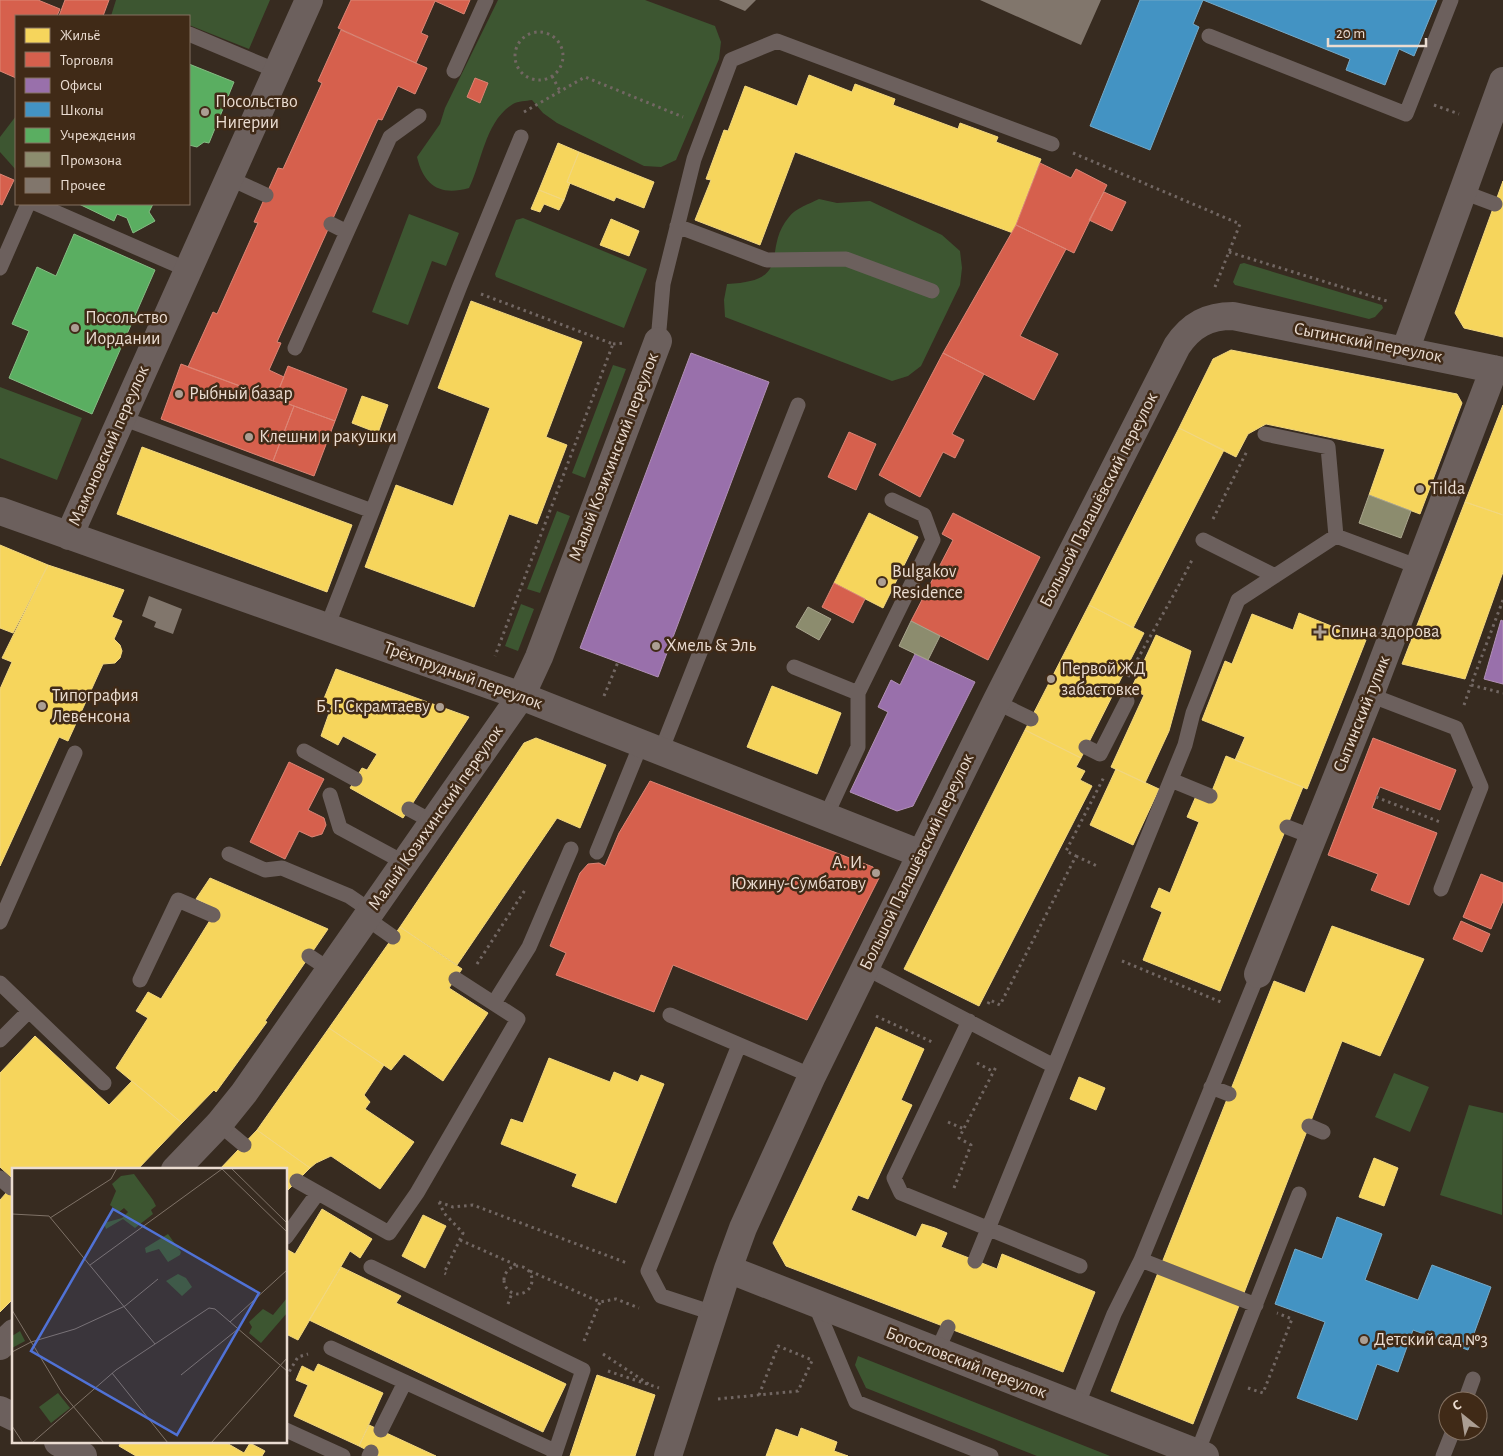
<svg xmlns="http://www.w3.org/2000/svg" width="1503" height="1456" viewBox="0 0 1503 1456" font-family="'Alegreya Sans',sans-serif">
  <rect width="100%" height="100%" fill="#372b20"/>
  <path fill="#3d5631" d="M116,0H270L249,49L189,25V16H111Z
    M498,0H645L715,26L721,42L719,59L676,160L661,167L644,166L557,123L543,113L532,100C526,101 518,101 513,104C485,121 482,162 469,188C440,196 424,186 417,157L440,124L445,108Z
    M16,116V170L0,152V137Z
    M819,199L837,203L870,201L942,235L960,251L962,268L960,285L921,366L908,376L892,381L725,317L724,300L727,284C795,281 761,250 789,217C796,208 809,204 819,199Z
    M409,214L459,233L446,266L432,261L408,325L372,312Z
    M523,218L647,269L624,328L496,277L495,274L516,220Z
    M1244,263L1382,305L1383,308L1375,317L1369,319L1235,285L1233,282L1240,264Z
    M613,365L626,369L585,478L572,473Z
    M0,387L82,418L57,480L0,458Z
    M557,511L570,516L540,593L527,589Z
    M521,604L534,609L518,651L505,646Z
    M1394,1073L1429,1087L1410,1132L1375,1117Z
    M1469,1105L1503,1113L1502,1215L1440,1195Z
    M858,1356L1110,1456H1037L866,1388L855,1365Z"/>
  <path fill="#f6d55c" stroke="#f2d77f" d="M809,75L852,92L855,84L895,99L893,105L958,129L960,123L998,137L996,142L1041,159L1013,233L795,152L760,245L695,220L711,180L706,179L716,152L724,130L728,131L745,86L797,106Z
    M558,143L579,152L567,182L570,183L564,200L539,190Z
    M579,152L654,182L644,208L616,197L614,201L567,182Z
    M1503,181V337L1464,328L1455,313Z
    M539,190L564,200L559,210L544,204L540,212L531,209Z
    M611,219L639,231L629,256L600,245Z
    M471,301L582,342L546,437L567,445L537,524L509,514L474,607L365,567L396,485L453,506L490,408L438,388Z
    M1231,350L1457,394L1462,403L1420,514L1369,495L1385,449L1266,424L1248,434L1236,457L1179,428L1213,359Z
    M362,396L388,405L378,433L352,423Z
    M1503,405V515L1465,502Z
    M1179,428L1224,450L1133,628L1089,605Z
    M142,447L352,525L327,592L117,514Z
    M1465,502L1503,515V572L1465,679L1402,664Z
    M869,513L918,537L883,608L834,583Z
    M0,545L48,565L13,633L0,628Z
    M48,565L124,590L112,617L122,621L114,639L120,645L122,651L120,658L115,663L103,664L68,741L59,737L0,866V689L12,662L2,658Z
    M1089,605L1144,633L1081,758L1025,730Z
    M1299,613L1366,640L1307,789L1235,760L1245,737L1202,720L1225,661L1232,664L1252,614L1293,630Z
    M1156,635L1191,651L1169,731L1145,783L1111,767L1144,695L1131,689Z
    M336,669L469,717L403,818L350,788L362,768L367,770L377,754L343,736L338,745L321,736L332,705L323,701Z
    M772,686L841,713L817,774L747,747Z
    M1025,730L1081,758L1076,767L1085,771L1080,780L1092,786L979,1006L904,969Z
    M536,738L606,765L580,828L557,818L457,965L400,927L524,743Z
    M1226,756L1303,787L1220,991L1143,960L1162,912L1151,907L1159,888L1170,893L1199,822L1187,817L1196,796L1208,801Z
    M1116,769L1159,789L1133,845L1090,825Z
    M210,878L328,929L265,1021L267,1022L216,1092L214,1090L182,1123L116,1068L148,1018L136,1011L148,992L161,999L217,909L196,899Z
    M1332,926L1424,959L1380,1056L1342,1041L1193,1424L1111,1391L1274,981L1305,993Z
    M400,927L462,969L449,988L488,1013L443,1081L404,1054L391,1070L329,1028Z
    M876,1027L924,1049L901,1100L912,1105L868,1199L858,1195L851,1210L916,1237L922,1224L935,1228L947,1233L941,1247L997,1269L1002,1254L1095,1292L1063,1372L786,1266L773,1243Z
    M329,1028L384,1065L364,1095L370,1102L365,1109L414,1142L380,1189L331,1156L316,1163L310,1168L257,1130Z
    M35,1036L109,1105L132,1081L182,1123L137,1170H14V1180L0,1167V1073Z
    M549,1058L610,1082L614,1072L638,1082L641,1075L664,1084L616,1203L572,1186L577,1174L501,1144L511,1119L523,1123Z
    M1079,1077L1105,1088L1096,1110L1070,1099Z
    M257,1130L310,1168L286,1192V1170H219Z
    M1374,1158L1398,1168L1384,1206L1359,1197Z
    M14,1184V1298L0,1312V1200Z
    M322,1209L372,1239L360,1258L350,1251L298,1340L286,1334V1253L288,1250L295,1254Z
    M423,1215L446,1226L425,1268L402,1256Z
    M341,1267L401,1296L396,1303L566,1384L543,1432L309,1320Z
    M318,1364L383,1393L359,1446L294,1416L308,1385L296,1380L302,1366L314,1372Z
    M597,1375L655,1395L635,1456H570Z
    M369,1425L436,1456H378L359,1446Z
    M801,1428L837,1442L834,1451L848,1456H766L776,1429L798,1437Z
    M121,1442H225L244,1453L250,1443L265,1451L262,1456H136L119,1446Z"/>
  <path fill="#d6604d" stroke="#dc8575" d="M0,0H38L60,9L57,16H16V78L0,71Z
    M65,0H109L103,16H59Z
    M351,0H470L464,14L435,1L421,33L428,36L416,63L338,28Z
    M341,30L427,68L415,94L398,86L382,120L378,119L277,342L281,343L269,370L284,377L275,399L188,367L213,312L217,314L258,223L254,222L278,168L283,169L322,83L318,81Z
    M475,78L488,83L480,103L467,97Z
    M1040,163L1071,178L1076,169L1107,185L1074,253L1016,225Z
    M0,174L14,180L2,205L0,204Z
    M1104,192L1126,202L1112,231L1089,220Z
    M1016,225L1066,249L1020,336L1058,354L1034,400L943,353Z
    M943,353L984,374L952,434L964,440L955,458L943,452L920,497L879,475Z
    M181,364L294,406L273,461L161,419Z
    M288,366L347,389L335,421L275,399Z
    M294,406L335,421L314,476L273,461Z
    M849,432L876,444L856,490L828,477Z
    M953,513L1040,557L988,660L911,621L953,540L942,534Z
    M834,583L865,599L853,623L822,607Z
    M1373,738L1456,770L1440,810L1380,787L1372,808L1437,833L1409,905L1371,890L1378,874L1328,855Z
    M289,762L324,779L308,810L324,818L326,825L322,834L312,837L299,831L285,859L250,842Z
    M650,781L873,867L879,878L807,1020L673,965L654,1012L556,975L566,953L550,946L580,873L588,864L599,863L605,866L619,833Z
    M1481,874L1503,883V901L1491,929L1463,917Z
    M1461,921L1490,934L1482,952L1453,939Z"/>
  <path fill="#9970ab" stroke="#b190b6" d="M691,353L769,382L658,677L580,648Z
    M1501,620L1503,621V684L1484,679Z
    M915,654L975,682L913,806L897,811L850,792L888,712L878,707L891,680L900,685Z"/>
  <path fill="#4393c3" stroke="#75a9c7" d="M1140,0H1437L1414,56L1399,49L1385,85L1346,70L1350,59L1203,0L1193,24L1199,27L1150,150L1090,126Z
    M1337,1217L1382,1234L1365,1280L1418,1300L1432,1265L1491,1287L1468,1350L1413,1330L1398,1372L1377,1364L1357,1420L1297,1398L1325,1322L1275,1304L1295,1249L1322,1259Z"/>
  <path fill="#5aae61" stroke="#85bc83" d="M189,64L234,82L209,143L204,142L197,147L189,145Z
    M79,204H153L149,212L155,221L133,233L127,218L117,214L114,221Z
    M74,234L155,270L92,414L9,378L29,331L12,324L37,267L56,276Z"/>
  <path fill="#8c8c6e" stroke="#a8a48c" d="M1369,495L1411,511L1401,538L1359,523Z
    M808,607L831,619L819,640L796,627Z
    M911,621L940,636L928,660L899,646Z"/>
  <path fill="#81766c" d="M719,0H756L745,11Z
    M980,0H1101L1081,45Z
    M149,596L182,609L173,634L154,627L156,622L142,616Z"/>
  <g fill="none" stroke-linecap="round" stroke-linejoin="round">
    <path stroke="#726763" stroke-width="3" stroke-dasharray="2.5 4" stroke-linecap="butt" d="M515 56a24 24 0 1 1 48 0a24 24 0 1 1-48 0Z
      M552,76L560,91
      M1434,105L1459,114
      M524,112L585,77L683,117
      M1073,153L1240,224L1215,287
      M1229,252L1390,302
      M481,294L613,344L495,656
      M613,344L625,343
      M1213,519L1247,451
      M1503,600L1471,685L1503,693
      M1128,677C1149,637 1172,600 1192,560
      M604,696L618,662
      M1464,705L1471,685
      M1376,797L1440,822
      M1076,856L1099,867
      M1122,961L1221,1002
      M477,964L525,890
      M988,1004L990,1000L1000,1005L1076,856L1066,851L1104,777
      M876,1016L932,1042
      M977,1063L994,1072
      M948,1122L964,1129
      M954,1188L971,1145L959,1138L997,1065
      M439,1202L444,1213L463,1233L444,1273L446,1274
      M439,1202L453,1207L473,1205L627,1263
      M460,1240L516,1265
      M504 1280a14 14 0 1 1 28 0a14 14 0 1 1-28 0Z
      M530,1271L600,1302L616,1299L639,1308
      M508,1304L512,1293
      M584,1341L600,1302
      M603,1354L650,1385
      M608,1371L659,1388
      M286,1377L298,1357L308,1354
      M1248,1388L1263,1393L1292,1319L1277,1313
      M759,1395L778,1346L812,1360
      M718,1399L798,1391L812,1361"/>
    <path stroke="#6c605d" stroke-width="15" d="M189,34L277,71
      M1209,36L1406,114L1451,0
      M454,71L486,0
      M229,178L266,195
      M1463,192L1495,204
      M37,204L188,270
      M677,226L767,260L846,259L932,291
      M347,232L390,137L419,116
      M0,268L28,204
      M658,341L663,284L694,159L731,60L777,41L1052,144
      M295,348L347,232L331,224
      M122,418L372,511
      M1265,434L1328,447L1336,536
      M1203,540L1275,576
      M327,627L460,286L521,137
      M794,667L858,693V747L826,816
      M858,693L933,540L924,515L892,500
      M1370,695L1456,728L1481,787L1441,889
      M996,702L1031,719
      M1086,747L1100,754L1127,701
      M304,751L355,779
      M661,751L798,405
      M1171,780L1210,796
      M330,795L340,828L405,863
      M409,809L433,822
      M1287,827L1313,837
      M597,852L641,744
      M229,854L265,870L282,868L349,896L371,911
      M366,918L393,937
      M0,922L75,753
      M309,956L330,970
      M866,968L1054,1066
      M140,980L178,900L213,915
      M0,983L104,1083
      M494,1003L529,947L571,849
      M670,1015L812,1076
      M969,1021L894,1178L901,1193L1080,1266
      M0,1040L29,1011
      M1211,1087L1229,1094
      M219,1124L244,1145
      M1309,1126L1323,1132
      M0,1178L11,1188
      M297,1181L389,1233L417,1193L518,1019L456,979
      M286,1237L317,1194
      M1141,1260L1256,1305
      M975,1261L1185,745L1193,713L1238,600L1336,536L1419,567
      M371,1267L583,1370L554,1456
      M815,1304L856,1402L991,1456
      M713,1313L661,1296L648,1271L739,1045
      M331,1348L555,1451
      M937,1351L948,1327
      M1465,1401L1473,1379
      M1077,1406L1114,1314L1141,1260L1258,974
      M286,1430L343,1456
      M381,1430L405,1382
      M1197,1453L1299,1194
      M369,1456L371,1452
      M1443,1456L1453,1431"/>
    <path stroke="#6c605d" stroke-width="28" d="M1405,351L1503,81
      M0,511L521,696L921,854
      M69,536L309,0
      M1258,974L1370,695L1494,369
      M175,1170L219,1124L244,1093L521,696L539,657L658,341
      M728,1269L1205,1456
      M0,1346L14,1333
      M0,1410L14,1417
      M58,1442L83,1456
      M668,1456L728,1269L743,1228L812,1076L996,702L1177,346C1191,325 1208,316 1233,316L1503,371"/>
  </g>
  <g fill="#ab9e93" stroke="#402a17" stroke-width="2">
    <circle cx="205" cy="112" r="5"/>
    <circle cx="75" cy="328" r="5"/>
    <circle cx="179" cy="394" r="5"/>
    <circle cx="249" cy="437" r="5"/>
    <circle cx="1420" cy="489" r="5"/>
    <circle cx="882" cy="582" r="5"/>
    <path d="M1317.5 624.5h5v5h5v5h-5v5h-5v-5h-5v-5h5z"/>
    <circle cx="656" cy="646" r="5"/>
    <circle cx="1051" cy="679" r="5"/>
    <circle cx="42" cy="706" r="5"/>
    <circle cx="440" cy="707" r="5"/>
    <circle cx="876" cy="873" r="5"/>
    <circle cx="1364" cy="1340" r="5"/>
  </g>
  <g text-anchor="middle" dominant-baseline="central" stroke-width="5" stroke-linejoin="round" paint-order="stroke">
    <g font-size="18" fill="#eadcd1" stroke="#402a17" text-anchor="start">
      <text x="215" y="102">Посольство<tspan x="215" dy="21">Нигерии</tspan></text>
      <text x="85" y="318">Посольство<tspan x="85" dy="21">Иордании</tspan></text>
      <text x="189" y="394">Рыбный базар</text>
      <text x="259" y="437">Клешни и ракушки</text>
      <text x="1430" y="489">Tilda</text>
      <text x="892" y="572">Bulgakov<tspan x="892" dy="21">Residence</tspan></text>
      <text x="1331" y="632">Спина здорова</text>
      <text x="666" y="646">Хмель &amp; Эль</text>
      <text x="1061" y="669">Первой ЖД<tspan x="1061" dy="21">забастовке</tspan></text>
      <text x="52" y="696">Типография<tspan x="52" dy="21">Левенсона</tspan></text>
      <text x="430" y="707" text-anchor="end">Б. Г. Скрамтаеву</text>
      <text x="866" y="863" text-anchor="end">А. И.<tspan x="866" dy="21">Южину-Сумбатову</tspan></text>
      <text x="1374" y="1340">Детский сад №3</text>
    </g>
    <g font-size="18" fill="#eadcd1" stroke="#402a17">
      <text transform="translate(1368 343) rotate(11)">Сытинский переулок</text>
      <text transform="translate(109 446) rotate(-66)">Мамоновский переулок</text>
      <text transform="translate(614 457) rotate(-69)">Малый Козихинский переулок</text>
      <text transform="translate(1099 500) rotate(-63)">Большой Палашёвский переулок</text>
      <text transform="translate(463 676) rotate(20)">Трёхпрудный переулок</text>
      <text transform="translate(1362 714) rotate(-68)">Сытинский тупик</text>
      <text transform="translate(436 818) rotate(-55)">Малый Козихинский переулок</text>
      <text transform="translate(917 862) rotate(-64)">Большой Палашёвский переулок</text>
      <text transform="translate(966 1363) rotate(21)">Богословский переулок</text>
    </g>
  </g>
  <g transform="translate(12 1168)">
    <rect width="275" height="275" fill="#372b20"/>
    <path d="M122,6L141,32L144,38L139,42L141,46L123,60L111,51L94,61L92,55L110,50L116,44L112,40L107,44L98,37L104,23L100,16L109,8ZM156,66L169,84L168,87L156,94L147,81L134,85L133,80ZM166,106L174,110L180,119L170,128L154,113ZM275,130V145L249,175L237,165L240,159L237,154L251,141L261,147ZM8,163L13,173L0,180V168ZM46,225L58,240L39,255L27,239Z" fill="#3d5631"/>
    <path fill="none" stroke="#7f7267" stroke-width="1" d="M209,0L275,64M219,0L275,55M0,46L37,48L143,176M38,50L99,11L105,0M78,97L210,1M0,142L50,225L92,275M218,154L275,102M0,184L19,174L63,161L113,138L146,111M100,205L156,275M169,207L226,161M0,258L11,275M20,275L104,202L197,140L203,141L275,203M199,275L275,190"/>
    <path fill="#5072d6" fill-opacity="0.15" stroke="#5072d6" stroke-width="2.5" d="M101,41L247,125L165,267L19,183Z"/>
    <rect width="275" height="275" fill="none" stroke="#eadcd1" stroke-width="2.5"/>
  </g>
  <rect x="15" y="15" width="175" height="190" fill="#402a17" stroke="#847161"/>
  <rect x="25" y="28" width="25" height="15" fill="#f6d55c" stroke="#847161"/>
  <text x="60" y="40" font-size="15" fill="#eadcd1">Жильё</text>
  <rect x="25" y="52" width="25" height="15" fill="#d6604d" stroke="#847161"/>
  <text x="60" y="65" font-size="15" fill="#eadcd1">Торговля</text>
  <rect x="25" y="78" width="25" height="15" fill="#9970ab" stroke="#847161"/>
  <text x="60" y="90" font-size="15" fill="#eadcd1">Офисы</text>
  <rect x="25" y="102" width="25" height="15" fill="#4393c3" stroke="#847161"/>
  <text x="60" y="115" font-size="15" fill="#eadcd1">Школы</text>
  <rect x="25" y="128" width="25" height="15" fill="#5aae61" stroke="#847161"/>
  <text x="60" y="140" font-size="15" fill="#eadcd1">Учреждения</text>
  <rect x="25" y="152" width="25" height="15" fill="#8c8c6e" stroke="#847161"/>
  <text x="60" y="165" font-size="15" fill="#eadcd1">Промзона</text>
  <rect x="25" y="178" width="25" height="15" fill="#81766c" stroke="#847161"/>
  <text x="60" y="190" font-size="15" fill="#eadcd1">Прочее</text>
  <g transform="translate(1463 1416) rotate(330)"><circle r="24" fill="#402a17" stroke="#847161"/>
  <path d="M0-4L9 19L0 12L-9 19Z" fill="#ab9e93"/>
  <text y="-8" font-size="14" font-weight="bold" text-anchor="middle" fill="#eadcd1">С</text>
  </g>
  <path d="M1328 38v8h98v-8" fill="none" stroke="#eadcd1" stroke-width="2.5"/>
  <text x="1336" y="38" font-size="15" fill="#eadcd1" stroke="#402a17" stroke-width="4" paint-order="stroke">20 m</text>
</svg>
